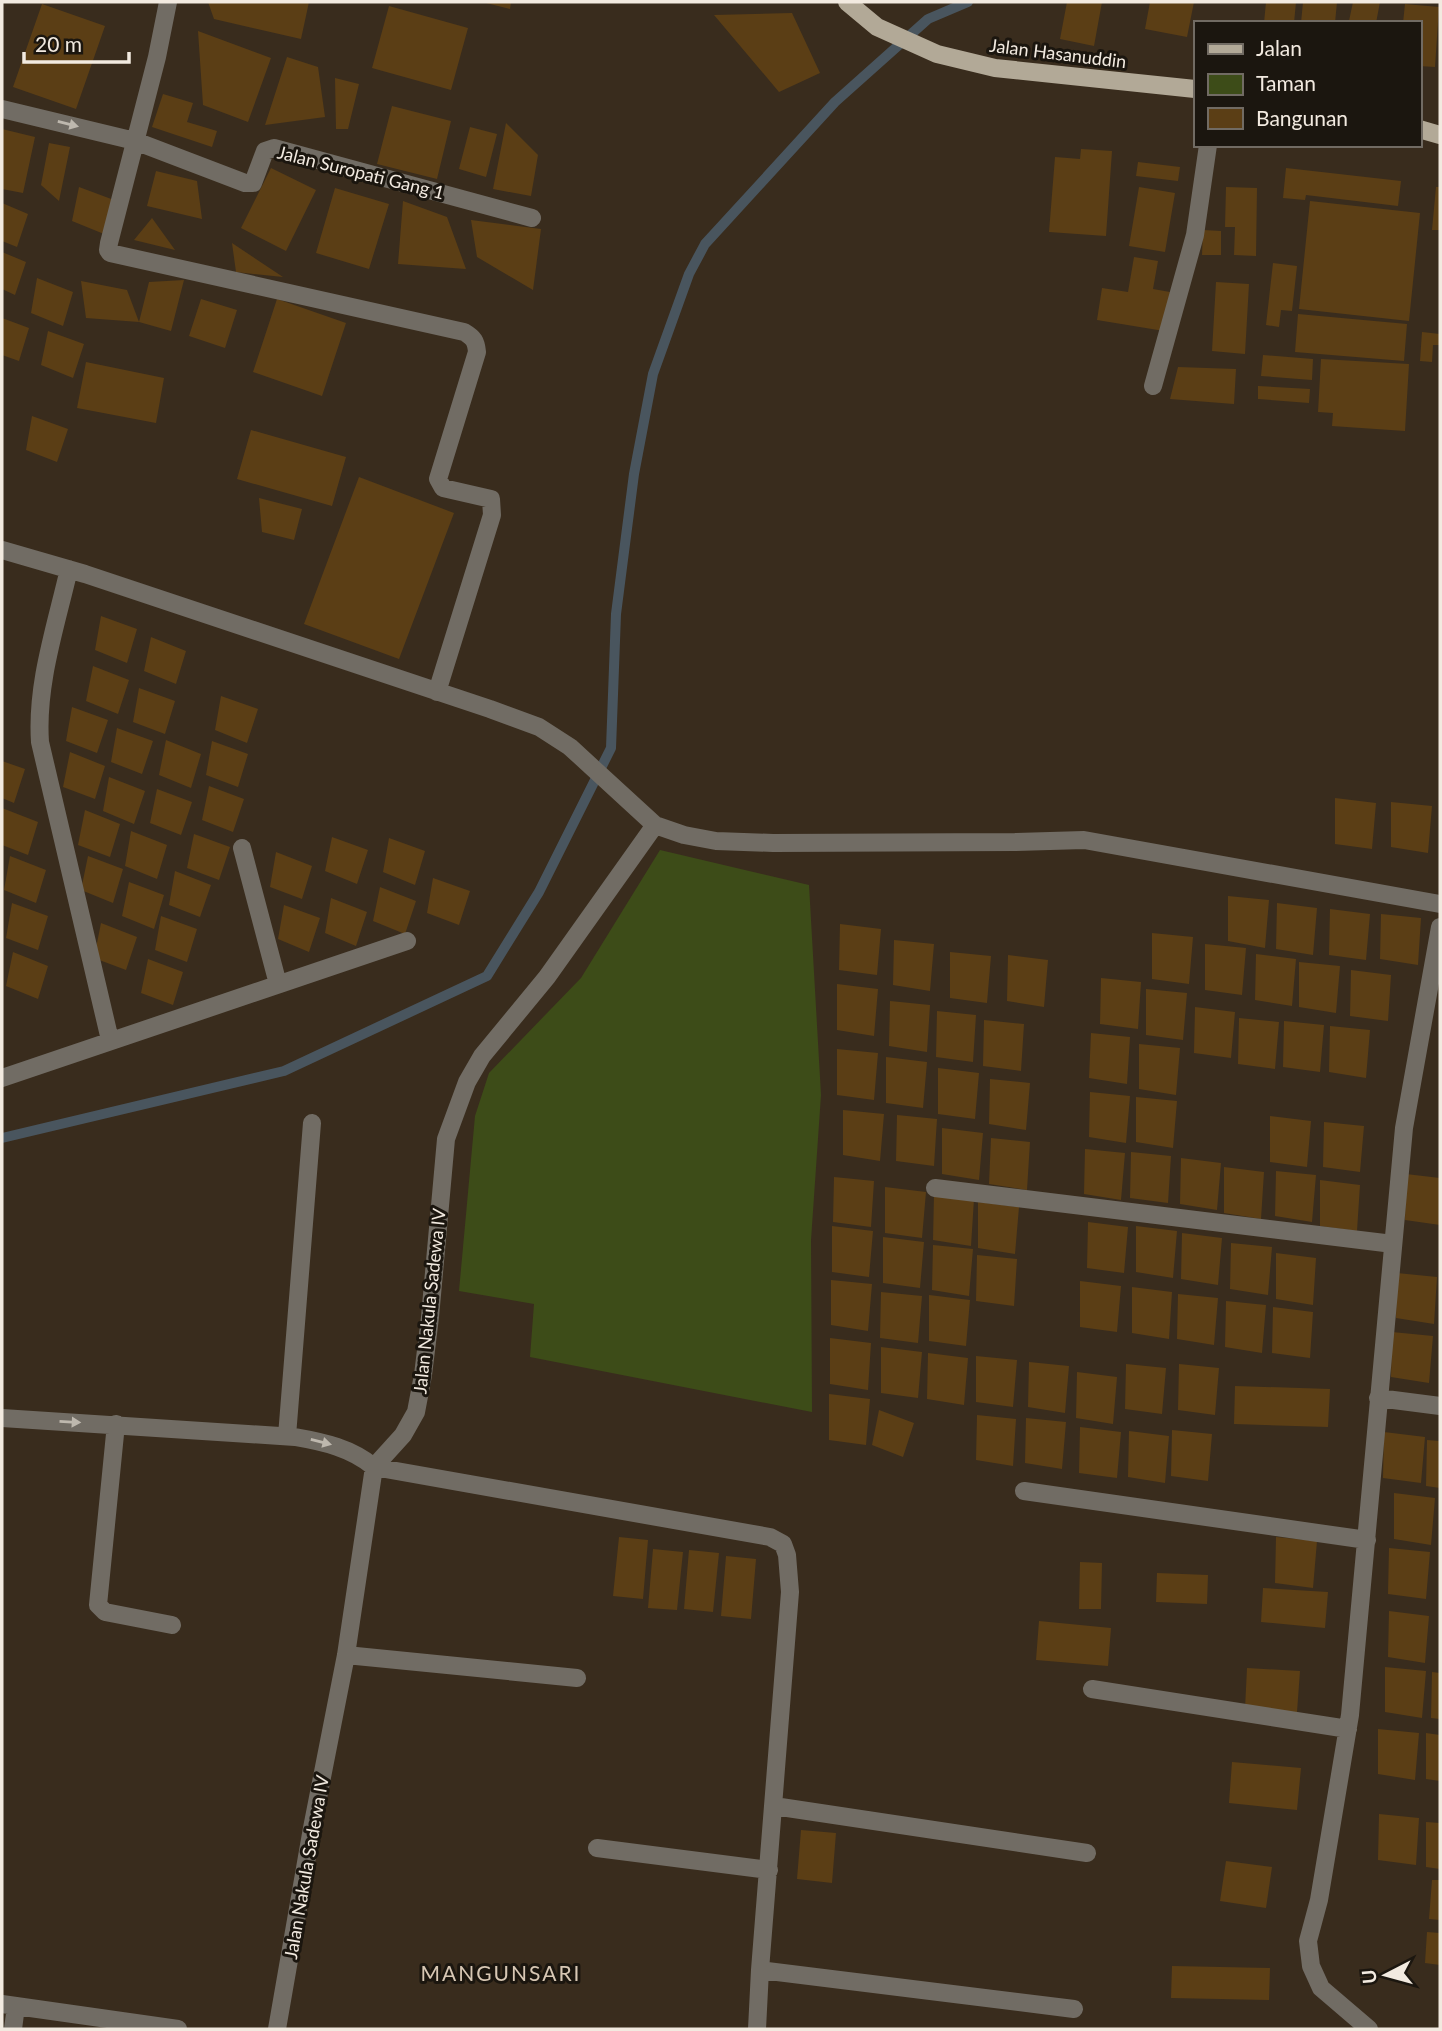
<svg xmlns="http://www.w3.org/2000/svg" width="1442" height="2031" viewBox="0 0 1442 2031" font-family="Lato,sans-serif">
  <rect width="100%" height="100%" fill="#392c1d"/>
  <path fill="#3d4c18" d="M660,850L809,885L821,1095L811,1240L812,1412L530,1357L534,1304L459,1291L475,1116L489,1073L581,978Z"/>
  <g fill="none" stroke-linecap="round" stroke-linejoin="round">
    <path stroke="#49555e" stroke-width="10" d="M2,1138L284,1071L487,976L539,892L611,748L616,614L634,474L653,374L689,274L705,244L835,102L928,19L968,2"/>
  </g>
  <path fill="#5b3e15" d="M208,2H309L301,39L214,19Z
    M482,2H511L510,9Z
    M1067,2H1102L1094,46L1060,39Z
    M1150,2H1194L1187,37L1145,29Z
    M1266,2H1296L1294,23H1264Z
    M1303,2H1337L1335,23H1301Z
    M1353,2H1380L1376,23L1349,21Z
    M42,4L105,26L76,109L13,87Z
    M1405,4L1439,7L1435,67L1419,66V23H1403Z
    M389,6L468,28L451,90L372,68Z
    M792,13L820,73L779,92L714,15Z
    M198,31L271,58L248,122L203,105Z
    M287,57L318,67L325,117L265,125Z
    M335,78L359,84L348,129H336Z
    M163,94L193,103L187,122L217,131L212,147L152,127Z
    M392,106L451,121L437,179L377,164Z
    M506,123L538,155L531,196L493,189Z
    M470,127L497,134L486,177L459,169Z
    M2,129L35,137L23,193L2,189Z
    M49,143L70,147L59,201L41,185Z
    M1081,149L1112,151L1106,236L1049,232L1055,157L1080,159Z
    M1138,162L1180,167L1178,181L1136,176Z
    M271,168L316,190L286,251L241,228Z
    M1286,168L1401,181L1398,206L1306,195L1305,200L1283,198Z
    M156,171L197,181L202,219L147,206Z
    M79,187L114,200L104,234L72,221Z
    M1139,187L1175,193L1165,252L1129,246Z
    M1226,187L1257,188L1256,256L1234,255L1235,227H1225Z
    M1436,187H1440V230H1432Z
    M335,188L389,204L369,269L316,253Z
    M403,201L447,217L466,269L398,264Z
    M1310,201L1420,213L1409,321L1299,309Z
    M2,203L28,214L17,247L2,241Z
    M152,218L175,250L134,240Z
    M471,220L541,229L533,290L477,257Z
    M1203,230L1221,231V255H1202Z
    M232,243L283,277L236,272Z
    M2,252L26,262L15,295L2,289Z
    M1134,257L1158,261L1153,289L1170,292L1164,331L1097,320L1102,288L1128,292Z
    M1273,263L1297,266L1292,311L1281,310L1279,327L1266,325Z
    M37,278L73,292L63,326L31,313Z
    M184,280L171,331L139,322L149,282Z
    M81,281L127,290L139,322L86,318Z
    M1216,282L1249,284L1245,354L1212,351Z
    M201,299L237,310L225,348L189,336Z
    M277,299L346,323L322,396L253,372Z
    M1298,314L1407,324L1404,361L1295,352Z
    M2,318L29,328L19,361L2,355Z
    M48,331L84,344L73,378L41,365Z
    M1422,332L1440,334V345H1433L1432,362L1420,361Z
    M1263,355L1313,359L1312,380L1261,376Z
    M1321,359L1409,364L1405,431L1332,426L1333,413L1318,412Z
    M86,362L164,378L156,423L77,408Z
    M1178,367L1236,369L1234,404L1170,399Z
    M1258,386L1310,389L1309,403L1258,399Z
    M32,416L68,429L57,462L26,450Z
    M251,430L346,457L332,506L237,479Z
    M359,477L454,513L399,659L304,624Z
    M259,498L302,509L294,540L262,532Z
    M101,616L137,629L127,663L95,650Z
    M151,637L186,651L176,684L144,671Z
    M93,666L129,680L118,714L86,701Z
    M139,688L175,701L165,734L133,722Z
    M221,696L258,709L247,743L215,730Z
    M72,707L108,720L97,753L66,741Z
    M117,728L153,741L142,774L111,762Z
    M166,740L201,754L191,788L159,775Z
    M212,741L248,754L238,787L206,775Z
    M70,752L105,766L95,799L63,787Z
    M2,761L25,769L14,803L2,798Z
    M109,777L145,791L134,824L103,811Z
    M209,786L244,799L233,832L202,820Z
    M157,789L192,802L181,835L150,823Z
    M1335,798L1376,803L1372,849L1335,844Z
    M1391,802L1432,806L1428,853L1391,847Z
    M2,808L38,822L28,855L2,845Z
    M85,810L120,824L110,857L78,845Z
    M131,831L167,845L157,879L125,866Z
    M194,834L230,847L219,880L187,868Z
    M332,837L368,850L357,884L325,871Z
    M389,838L425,851L415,885L383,872Z
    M276,852L312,866L302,899L270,887Z
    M10,856L46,870L36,903L4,890Z
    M88,856L123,869L113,903L81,890Z
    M175,871L211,885L200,917L169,905Z
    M433,878L470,891L459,925L427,913Z
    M129,882L164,895L154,929L122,916Z
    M380,887L416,901L405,934L373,921Z
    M1228,896L1269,900L1265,948L1228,941Z
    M331,898L367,912L356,946L325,933Z
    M12,903L48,916L38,950L6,938Z
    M1277,903L1317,908L1313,955L1276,949Z
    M284,905L320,918L309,952L278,939Z
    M1330,909L1370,914L1366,960L1329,955Z
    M1381,914L1421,918L1418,965L1380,959Z
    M161,916L197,929L187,962L155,950Z
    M101,923L137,937L126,970L94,958Z
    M840,924L881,929L877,975L839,970Z
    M1152,933L1193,937L1189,984L1152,979Z
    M894,940L934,944L930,991L893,985Z
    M1205,944L1246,948L1242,995L1205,990Z
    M13,952L48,966L38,999L6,986Z
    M950,952L991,956L987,1003L950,998Z
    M1256,954L1296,959L1292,1006L1255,1000Z
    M1008,955L1048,960L1044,1007L1007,1001Z
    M148,959L183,972L173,1005L141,993Z
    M1299,962L1340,966L1336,1013L1299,1007Z
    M1351,970L1391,975L1388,1021L1350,1016Z
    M1101,978L1141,982L1138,1029L1100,1024Z
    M837,984L878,989L874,1036L837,1030Z
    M1146,989L1187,993L1183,1040L1146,1035Z
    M890,1001L930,1005L927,1052L889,1046Z
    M1195,1007L1235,1012L1231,1058L1194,1053Z
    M937,1011L976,1015L973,1062L936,1057Z
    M1239,1018L1279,1022L1275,1069L1238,1064Z
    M984,1020L1024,1024L1021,1071L983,1066Z
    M1284,1021L1324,1025L1320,1072L1283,1067Z
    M1330,1026L1370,1030L1366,1078L1329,1072Z
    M1091,1033L1130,1037L1127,1084L1089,1078Z
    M1139,1044L1180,1048L1176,1095L1139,1089Z
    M837,1049L878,1053L874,1100L837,1095Z
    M886,1057L927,1062L923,1108L886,1103Z
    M938,1068L979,1073L975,1119L938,1114Z
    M990,1079L1030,1083L1026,1130L989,1124Z
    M1090,1092L1130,1096L1126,1143L1089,1137Z
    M1136,1097L1177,1101L1173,1148L1136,1142Z
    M843,1110L884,1114L880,1161L843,1155Z
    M897,1115L937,1119L934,1166L896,1161Z
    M1270,1116L1311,1121L1307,1167L1270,1162Z
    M1324,1122L1364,1126L1360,1172L1323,1167Z
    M942,1128L983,1133L979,1180L942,1174Z
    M991,1138L1030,1142L1027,1190L989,1184Z
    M1085,1149L1125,1153L1121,1200L1084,1194Z
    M1131,1152L1171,1156L1168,1203L1130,1198Z
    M1181,1158L1221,1163L1217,1210L1180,1204Z
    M1224,1167L1264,1172L1261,1219L1224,1213Z
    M1276,1171L1316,1175L1312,1222L1275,1216Z
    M1406,1174L1440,1178V1225L1405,1220Z
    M834,1177L874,1181L871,1227L833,1222Z
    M1320,1180L1360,1185L1357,1231L1320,1226Z
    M885,1187L926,1192L922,1238L885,1233Z
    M934,1194L974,1199L971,1246L933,1240Z
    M978,1202L1019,1207L1015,1254L978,1248Z
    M1088,1222L1128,1227L1124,1273L1087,1268Z
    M832,1226L873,1231L869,1277L832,1272Z
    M1136,1226L1177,1231L1173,1278L1136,1272Z
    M1182,1233L1222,1238L1218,1285L1181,1279Z
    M883,1237L924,1242L920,1288L883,1283Z
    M1231,1243L1272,1247L1268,1295L1230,1289Z
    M933,1245L973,1249L969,1296L932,1290Z
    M1276,1253L1316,1258L1313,1305L1276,1299Z
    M977,1255L1017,1259L1014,1306L976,1301Z
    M1397,1273L1437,1277L1434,1324L1396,1318Z
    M831,1280L872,1284L868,1331L831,1325Z
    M1080,1281L1121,1286L1117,1332L1080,1327Z
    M1132,1287L1172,1292L1169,1339L1132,1333Z
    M881,1292L922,1296L918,1343L880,1338Z
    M1178,1294L1218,1298L1214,1345L1177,1339Z
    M929,1295L970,1300L966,1346L929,1341Z
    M1226,1301L1266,1305L1262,1353L1225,1347Z
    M1273,1307L1313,1312L1310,1358L1272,1353Z
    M1392,1332L1433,1336L1429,1383L1391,1377Z
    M830,1338L871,1343L868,1390L830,1384Z
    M881,1347L922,1352L918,1398L881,1393Z
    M928,1353L968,1358L964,1405L927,1399Z
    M976,1356L1017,1360L1013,1407L976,1402Z
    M1029,1362L1069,1366L1065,1413L1028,1407Z
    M1126,1364L1166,1368L1162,1414L1125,1409Z
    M1179,1364L1219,1368L1215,1415L1178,1410Z
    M1077,1372L1117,1377L1113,1424L1076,1418Z
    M1235,1386L1330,1389L1328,1427L1234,1424Z
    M829,1394L870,1399L866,1445L829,1440Z
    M879,1410L914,1423L903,1457L872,1445Z
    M977,1415L1016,1419L1013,1466L976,1460Z
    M1026,1418L1066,1422L1062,1469L1025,1463Z
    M1080,1427L1121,1432L1117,1478L1079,1473Z
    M1172,1430L1212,1434L1208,1481L1171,1476Z
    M1129,1431L1169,1436L1165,1483L1128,1477Z
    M1384,1432L1425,1437L1421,1483L1383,1478Z
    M1427,1440L1440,1441V1488L1426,1486Z
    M1394,1493L1435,1498L1431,1545L1394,1539Z
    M619,1537L648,1540L643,1599L613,1596Z
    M1276,1537L1317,1541L1313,1588L1275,1583Z
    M1389,1548L1430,1552L1426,1599L1388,1594Z
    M653,1549L683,1552L677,1610L648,1608Z
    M689,1550L719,1553L713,1612L684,1609Z
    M726,1556L756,1559L751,1619L721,1616Z
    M1080,1562L1102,1563L1101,1609H1079Z
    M1157,1573L1208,1575L1207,1604L1156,1602Z
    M1263,1588L1328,1592L1325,1628L1261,1622Z
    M1389,1611L1429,1616L1425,1663L1388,1657Z
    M1039,1621L1111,1628L1108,1666L1036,1660Z
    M1385,1667L1426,1671L1422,1718L1385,1712Z
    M1247,1668L1300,1671L1297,1712L1245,1709Z
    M1432,1672L1440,1673V1719L1431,1718Z
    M1378,1729L1419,1733L1415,1780L1378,1774Z
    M1426,1733L1440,1735V1781L1426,1779Z
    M1232,1762L1301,1768L1297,1810L1229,1803Z
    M1379,1814L1419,1818L1416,1865L1378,1860Z
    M1426,1822L1440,1823V1869L1426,1867Z
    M801,1830L836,1833L832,1883L797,1879Z
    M1226,1861L1272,1867L1266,1908L1220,1901Z
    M1432,1880H1440V1920L1429,1919Z
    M1427,1932L1440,1933V1965L1425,1963Z
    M1172,1966L1270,1968L1269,2000L1171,1998Z"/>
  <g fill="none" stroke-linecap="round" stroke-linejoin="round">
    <path stroke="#716c64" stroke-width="18" d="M168,2L157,57L109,243L108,250L110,253L464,332C474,338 476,341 477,352L438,479L443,488L491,499L492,515L437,692
      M2,109L135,141L245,183H253L265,151L274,148L532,218
      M1153,386L1195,235L1208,145
      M2,550L85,574L490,709L539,727L570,747L655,825L684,835L716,841L773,843L1015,842L1084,840L1440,904
      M69,569C56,626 36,684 40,742L110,1040
      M242,848L278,984
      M2,1078L407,941
      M935,1188L1393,1244
      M1378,1398L1440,1406
      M2,1418L295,1437C324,1442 351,1448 374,1467L770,1537L783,1544L787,1555L790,1592L760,1970L1074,2009
      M116,1424L98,1605L105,1612L172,1625
      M287,1436L312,1123
      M1024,1491L1367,1540
      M346,1655L577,1678
      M1092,1689L1348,1729
      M774,1806L1087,1853
      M597,1848L769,1870
      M2,2004L178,2029
      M13,2029L16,2006
      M277,2029L312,1828L346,1655L374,1467L403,1435L416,1412L423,1375L430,1317L446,1139L467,1082L482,1056L547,977L655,825
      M757,2029L760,1970
      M1369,2029L1321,1988L1311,1966L1308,1941L1319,1900L1350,1715L1404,1128L1440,927"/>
    <path stroke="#b2a997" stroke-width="18" d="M847,2L877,27L937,54L995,68L1195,89
      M1419,129L1440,135"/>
  </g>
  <defs><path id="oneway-solid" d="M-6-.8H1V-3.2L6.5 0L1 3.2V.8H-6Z" transform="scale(1.75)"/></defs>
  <g fill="#beb8ae">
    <use href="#oneway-solid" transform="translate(68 124) rotate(14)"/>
    <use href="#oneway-solid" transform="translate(70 1422) rotate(3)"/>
    <use href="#oneway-solid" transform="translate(321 1442) rotate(14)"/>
  </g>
  <g text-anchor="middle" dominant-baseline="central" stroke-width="6" stroke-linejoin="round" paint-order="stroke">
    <g font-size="18" fill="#f2eae0" stroke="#1b160f">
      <text transform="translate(1058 53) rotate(7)">Jalan Hasanuddin</text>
      <text transform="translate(361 172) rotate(14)">Jalan Suropati Gang 1</text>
      <text transform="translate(429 1301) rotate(-84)">Jalan Nakula Sadewa IV</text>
      <text transform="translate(306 1867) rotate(-80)">Jalan Nakula Sadewa IV</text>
    </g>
    <g font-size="21" letter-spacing="2" fill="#d7c7b4" stroke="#1b160f">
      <text x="501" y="1972">MANGUNSARI</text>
    </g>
  </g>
  <rect width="1442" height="2031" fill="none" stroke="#f2eae0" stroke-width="7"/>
  <rect x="1194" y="21" width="228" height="126" fill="#1b160f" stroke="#716b63" stroke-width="2"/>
  <rect x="1208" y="44" width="35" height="10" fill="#b2a997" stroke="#716b63" stroke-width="2"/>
  <text x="1256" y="56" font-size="21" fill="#f2eae0">Jalan</text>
  <rect x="1208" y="74" width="35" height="21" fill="#3d4c18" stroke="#716b63" stroke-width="2"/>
  <text x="1256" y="91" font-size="21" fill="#f2eae0">Taman</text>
  <rect x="1208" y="108" width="35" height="21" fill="#5b3e15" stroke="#716b63" stroke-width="2"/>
  <text x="1256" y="126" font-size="21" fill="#f2eae0">Bangunan</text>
  <g transform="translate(1386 1975) rotate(264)" stroke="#1b160f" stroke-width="5" paint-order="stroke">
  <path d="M0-5L12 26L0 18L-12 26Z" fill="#f2eae0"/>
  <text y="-10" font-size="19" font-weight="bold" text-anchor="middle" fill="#f2eae0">U</text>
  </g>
  <path d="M24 52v10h105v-10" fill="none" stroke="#f2eae0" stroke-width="3.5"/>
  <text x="35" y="52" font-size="21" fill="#f2eae0" stroke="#1b160f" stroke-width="5" paint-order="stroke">20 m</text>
</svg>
